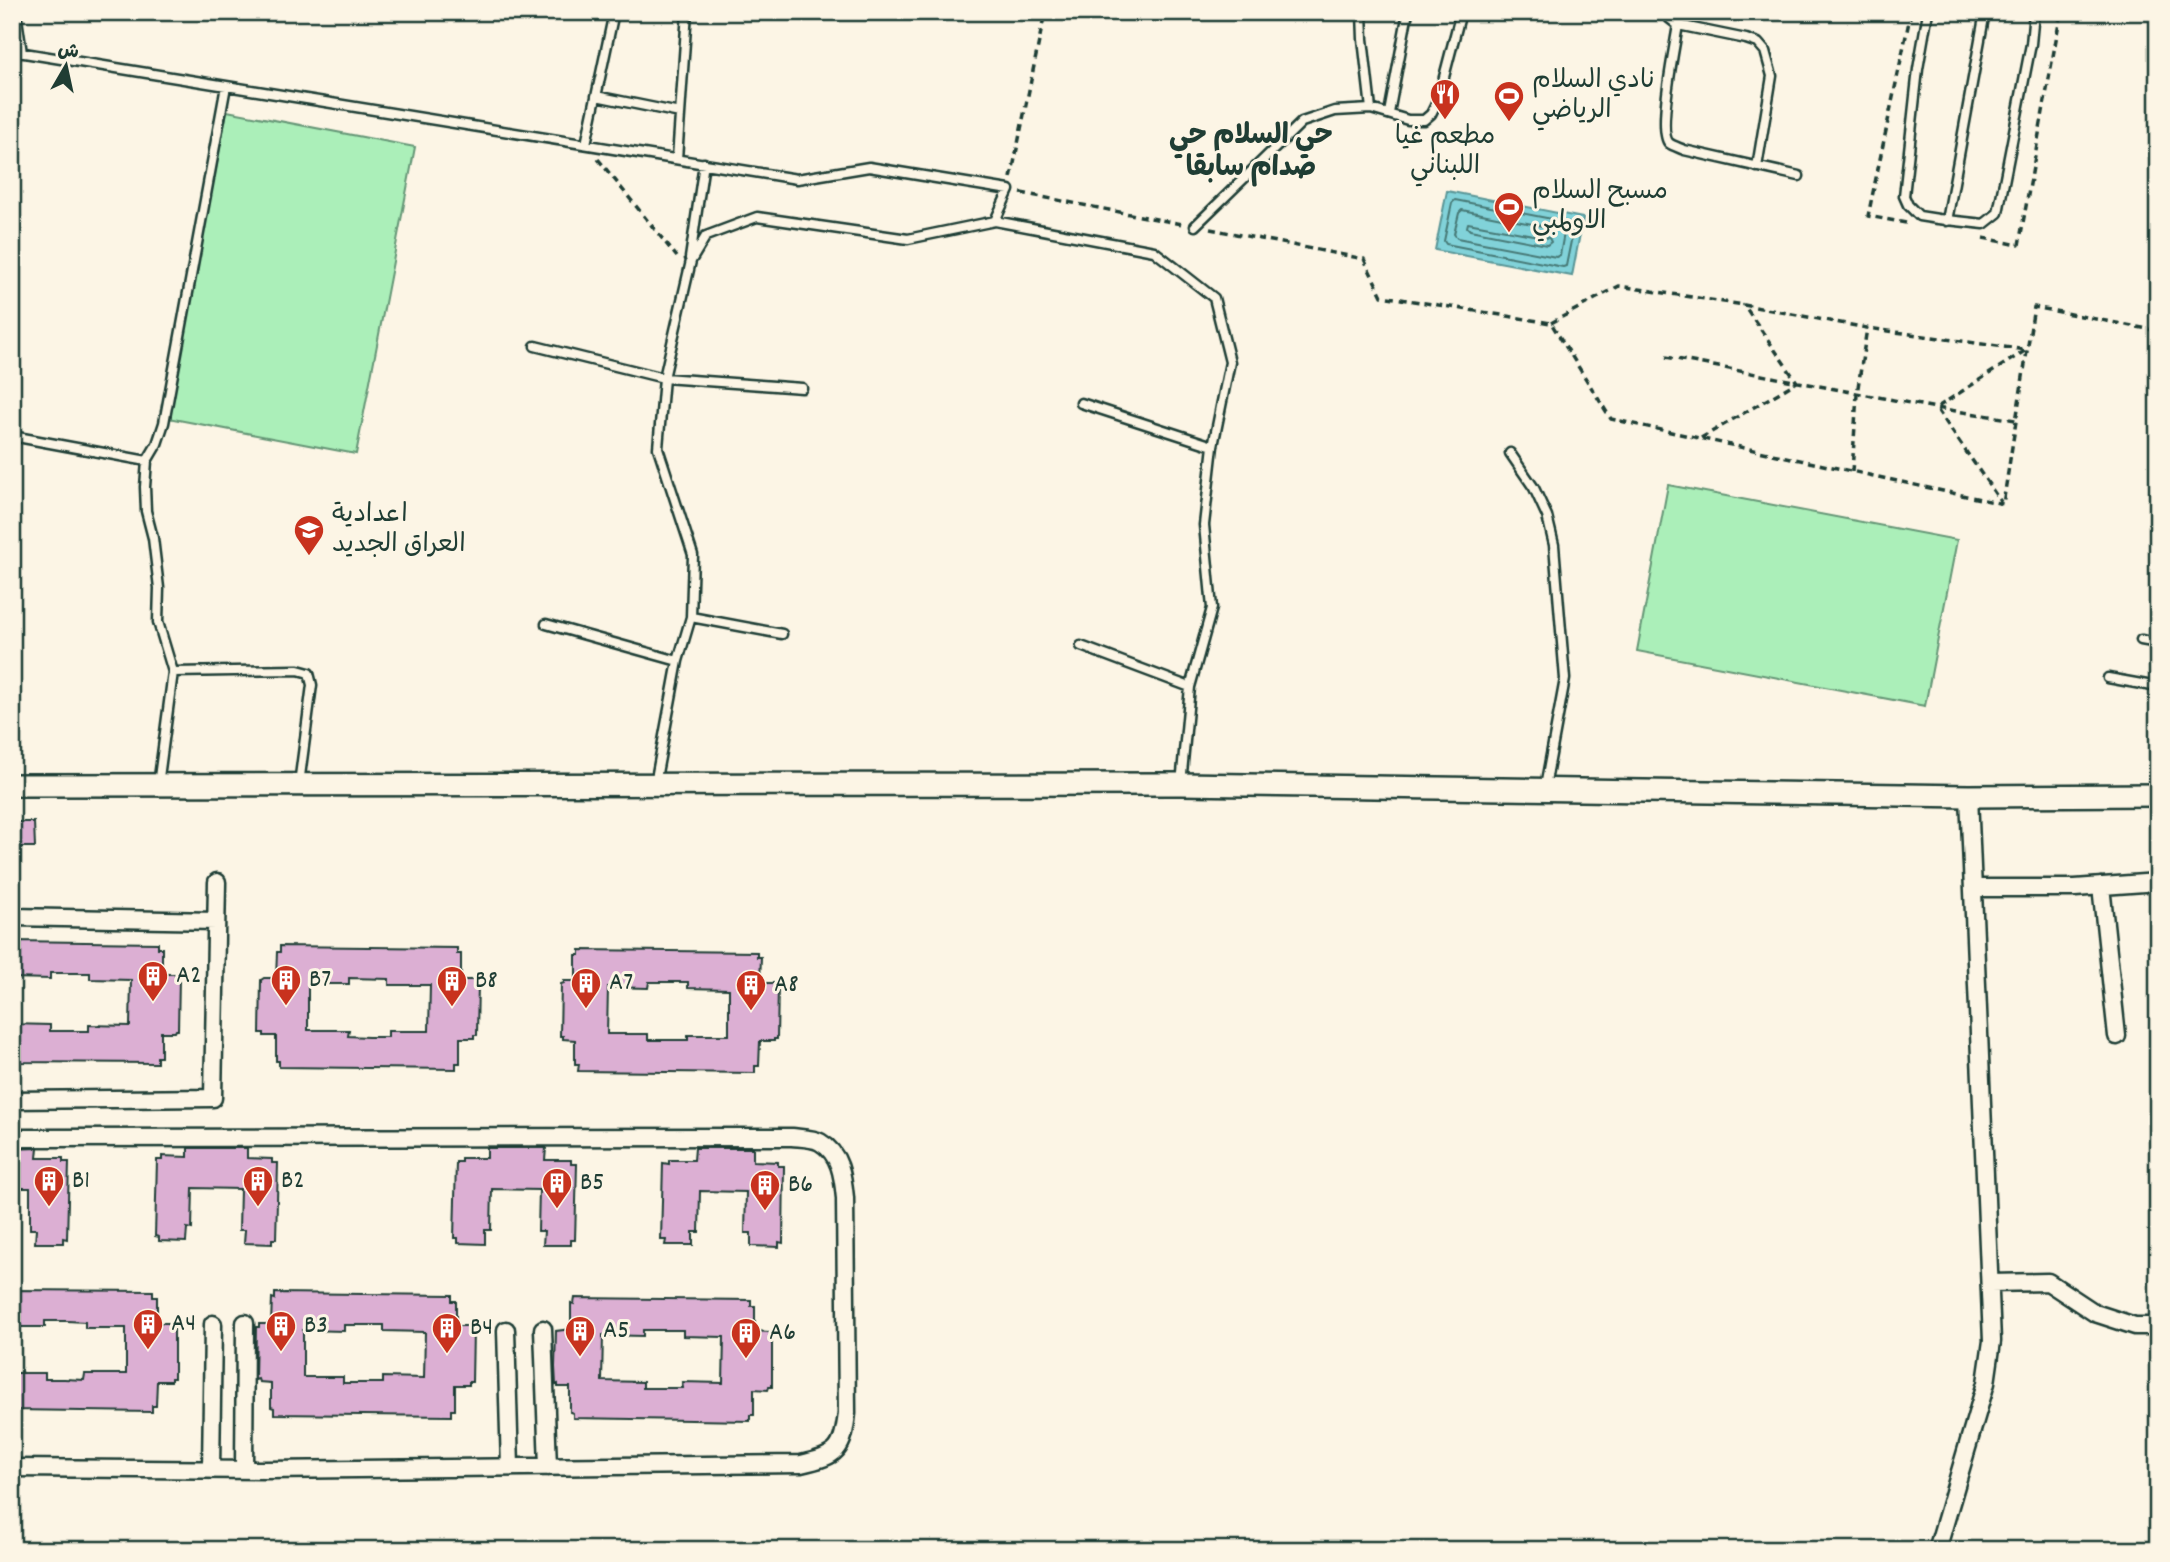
<svg xmlns="http://www.w3.org/2000/svg" width="2170" height="1562" viewBox="0 0 2170 1562" font-family="Dekko,'Playpen Sans Arabic',sans-serif">
  <rect width="100%" height="100%" fill="#fcf5e5"/>
  <filter id="ink" filterUnits="userSpaceOnUse"><feTurbulence type="fractalNoise" baseFrequency=".0143" numOctaves="2"/><feDisplacementMap in="SourceGraphic" scale="14" xChannelSelector="R" yChannelSelector="G"/><feConvolveMatrix kernelMatrix="1 2 1 2 8 2 1 2 1" color-interpolation-filters="sRGB"/></filter>
  <g filter="url(#ink)">
    <path fill="#abefb9" stroke="#659676" stroke-width="2" d="M227,111L415,147L356,454L168,418Z
      M1668,485L1957,540L1925,706L1637,651Z"/>
    <path fill="#81d2d9" stroke="#5a9697" stroke-width="2" d="M1447,191L1583,218L1572,276L1435,250Z"/>
    <g fill="none" stroke-linecap="round" stroke-linejoin="round">
      <path stroke="#467976" stroke-width="2" d="M1455,200L1572,223L1574,226L1566,266L1563,267L1446,244L1444,241L1452,203Z
        M1462,210L1562,230L1564,233L1560,255L1556,257L1457,238L1454,234L1459,213Z
        M1468,223L1549,238L1551,242L1547,245L1470,230L1467,227Z"/>
    </g>
    <path fill="#dcafd3" stroke="#1f3d34" stroke-width="2" fill-rule="evenodd" d="M12,822H34L35,847H12Z
      M12,941L158,943V948H162V974H176L179,977L178,1030H176L175,1032H161V1057H157V1063L12,1062V1024L50,1025V1031H89V1025L130,1026L131,980L90,979V973H50V979L12,978Z
      M280,946L457,948V954H461V980H475V982H478L477,1035H474V1038H460V1063H456V1069L279,1067V1061H276V1036H264V1033H260L261,980L264,978H276L277,952H280ZM349,978L389,979V985H430L429,1031H388V1037H368L348,1036L349,1030H308V984H349Z
      M580,950L757,952V957H761L760,983H774L778,986L777,1039H774V1041H760L759,1066H755V1073L578,1071L579,1064H575V1040L563,1039V1036H560L561,984L564,983V981H576V955H580ZM649,982H688V988L729,989V1035H688V1040H648V1034H607L608,987L648,988Z
      M38,1148L37,1158H63V1162H69L67,1239L63,1238V1243H35L36,1229H30V1188H12V1149Z
      M188,1148H247V1158L272,1159V1163H278L276,1239H272V1244L244,1243L245,1230H239L240,1189L193,1188L192,1229L187,1228L186,1242L159,1241V1237L155,1236L157,1160H162V1156L188,1157Z
      M487,1148H546L545,1160H571V1164H577L575,1240H571V1245H543L544,1231H538L539,1190L492,1189L491,1230H485V1244L458,1243V1238H454L456,1162H461V1158H487Z
      M695,1148H753V1161L778,1162V1166H784L783,1243L779,1242V1247L751,1246V1233H745L746,1192L700,1191L699,1232H693V1245H665L666,1240H661L663,1163L669,1164V1160H694Z
      M12,1290L153,1291V1297H157V1323H171V1325H174V1378H171V1381H157L156,1406H152V1412L12,1410V1373H45V1379H64L84,1380L85,1374H126V1328H85V1322L67,1321H45V1327H12Z
      M275,1293L452,1295V1301H456V1326H470L473,1329L472,1382H469V1385H455V1410H451V1416L274,1414V1408L271,1407V1383L259,1382L258,1379L255,1380L256,1327H259V1324H271L272,1298L275,1299ZM344,1325H384V1331L425,1332L424,1378L383,1377V1383H343V1377H303V1330L344,1331Z
      M575,1298L751,1300V1306H755V1331L769,1332L772,1334V1387H769L768,1390L754,1389V1415H750V1421L573,1418V1413L570,1412V1387H558V1384L556,1385L555,1367L556,1331L571,1329V1303L574,1304ZM643,1330H683V1336L724,1337L723,1383L682,1382L683,1388H643V1382L602,1381L603,1335L643,1336Z"/>
    <g fill="none" stroke-linecap="round" stroke-linejoin="round">
      <g stroke="#1f3d34" stroke-width="13">
        <path id="lane" d="M16,12L22,53
          M1362,12L1363,39L1371,109
          M1667,12L1669,18L1678,25L1746,39L1758,43L1765,51L1772,76L1757,167
          M1928,12L1918,69L1904,196L1908,205L1919,216L1938,219L1984,224L1998,213L2031,44L2034,12
          M1678,25C1675,45 1657,131 1669,143C1673,146 1680,148 1684,150L1799,176
          M12,51L797,179L869,167L1009,190L995,221
          M596,96L680,113
          M1389,113L1408,12
          M586,144L614,12
          M677,159L687,12
          M1947,221L1985,12
          M1195,226L1302,122L1335,111L1371,109L1408,120H1424L1431,114L1438,100L1461,12
          M690,258L704,163
          M535,346L664,378L802,388
          M1081,403L1213,446
          M12,436L147,461
          M1510,453L1534,488L1547,516L1554,545L1565,679L1545,787
          M691,617L782,634
          M546,624L678,661
          M2141,640L2158,643
          M1081,646L1190,687
          M173,672L298,670L309,673L312,685L299,784
          M2108,678L2158,687
          M655,784L678,661L691,617L693,555L658,448L664,378L691,261L706,236L757,217L908,239L995,221L1154,251L1214,298L1230,362L1213,446L1204,525L1212,608L1190,687L1181,784
          M158,785L173,672L158,622L159,588L153,538L146,511L145,487L147,461L157,444L164,423L226,86"/>
      </g>
      <g stroke="#1f3d34" stroke-width="21">
        <path id="street" d="M2101,886L2117,1036
          M1973,888H2075L2158,882
          M12,917L216,921
          M12,1100L213,1098L217,882
          M12,1138L792,1137C800,1138 813,1138 820,1142C841,1154 843,1178 845,1198L847,1413C843,1450 838,1456 801,1464L265,1470L12,1468
          M1990,1283L2048,1282L2095,1313L2135,1326H2158
          M543,1329L548,1467
          M506,1330L510,1467
          M211,1470L213,1324
          M244,1470L245,1323
          M1937,1550L1986,1383L1992,1341L1969,796"/>
      </g>
      <g stroke="#1f3d34" stroke-width="26">
        <path id="secondary" d="M12,785L1181,784L1969,796L2158,795"/>
      </g>
      <path stroke="#1f3d34" stroke-width="3.5" stroke-dasharray="7 5" stroke-linecap="butt" d="M598,159L677,257
        M1011,178L1045,12
        M1021,193L1182,224
        M1906,223L1868,216L1911,12
        M1210,229L1364,259L1382,296L1551,323L1611,419L2003,504L2034,307L2158,331
        M1983,238L2019,245L2061,12
        M1551,323L1619,286L1744,305
        M1666,357L1936,408L2016,420
        M1701,438L1797,382L1744,305L1867,328L2026,350L1936,408L2001,502
        M1852,472L1857,394L1867,328"/>
      <use href="#lane" stroke="#fcf5e5" stroke-width="8"/>
      <use href="#street" stroke="#fcf5e5" stroke-width="16"/>
      <use href="#secondary" stroke="#fcf5e5" stroke-width="21"/>
    </g>
  </g>
  <defs>
    <g id="restaurant-pin" transform="scale(1.575)"><path d="M0 17L-7.5 6A9.5 9.5 0 1 1 7.5 6Z" fill="#c8321e" stroke="#fcf5e5"/><path d="M-5-6h1v4h1v-4h1v4h1v-4h1v5L-1.5 .5V6h-2V.5L-5-1ZM5-6V6H3V1.5H1.5Q1.5-4 5-6Z" fill="#fff"/></g>
    <g id="stadium-pin" transform="scale(1.575)"><path d="M0 17L-7.5 6A9.5 9.5 0 1 1 7.5 6Z" fill="#c8321e" stroke="#fcf5e5"/><path d="M0-5a6.5 5 0 1 0 0 10a6.5 5 0 1 0 0-10ZM-3.5-1.8h7v3.6h-7Z" fill="#fff"/></g>
    <g id="school-pin" transform="scale(1.575)"><path d="M0 17L-7.5 6A9.5 9.5 0 1 1 7.5 6Z" fill="#c8321e" stroke="#fcf5e5"/><path d="M0-5L7-2L0 1L-7-2ZM-4 1L0 2.5L4 1V4Q0 6-4 4Z" fill="#fff"/></g>
    <g id="building-pin" transform="scale(1.575)"><path d="M0 17L-7.5 6A9.5 9.5 0 1 1 7.5 6Z" fill="#c8321e" stroke="#fcf5e5"/><path d="M-4-6H4V6H1V3H-1V6H-4ZM-2.5-4.3h1.7v1.8h-1.7ZM.8-4.3h1.7v1.8H.8ZM-2.5-1h1.7V.8h-1.7ZM.8-1h1.7V.8H.8Z" fill="#fff"/></g>
  </defs>
  <g fill-rule="evenodd">
    <use href="#restaurant-pin" x="1445" y="94"/>
    <use href="#stadium-pin" x="1509" y="96"/>
    <use href="#stadium-pin" x="1509" y="207"/>
    <use href="#school-pin" x="309" y="530"/>
    <use href="#building-pin" x="153" y="976"/>
    <use href="#building-pin" x="286" y="980"/>
    <use href="#building-pin" x="452" y="981"/>
    <use href="#building-pin" x="586" y="983"/>
    <use href="#building-pin" x="751" y="985"/>
    <use href="#building-pin" x="49" y="1181"/>
    <use href="#building-pin" x="258" y="1181"/>
    <use href="#building-pin" x="557" y="1183"/>
    <use href="#building-pin" x="765" y="1185"/>
    <use href="#building-pin" x="148" y="1324"/>
    <use href="#building-pin" x="281" y="1326"/>
    <use href="#building-pin" x="447" y="1328"/>
    <use href="#building-pin" x="580" y="1331"/>
    <use href="#building-pin" x="746" y="1333"/>
  </g>
  <g text-anchor="middle" dominant-baseline="central" stroke-width="6" stroke-linejoin="round" paint-order="stroke">
    <g font-size="26" fill="#1f3d34" stroke="#fcf5e5" text-anchor="start">
      <text x="1532" y="81">نادي السلام<tspan x="1532" dy="30">الرياضي</tspan></text>
      <text x="1445" y="137" text-anchor="middle">مطعم غيا<tspan x="1445" dy="30">اللبناني</tspan></text>
      <text x="1532" y="192">مسبح السلام<tspan x="1532" dy="30">الاولمبي</tspan></text>
      <text x="332" y="515">اعدادية<tspan x="332" dy="30">العراق الجديد</tspan></text>
      <text x="176" y="976">A2</text>
      <text x="309" y="980">B7</text>
      <text x="475" y="981">B8</text>
      <text x="609" y="983">A7</text>
      <text x="774" y="985">A8</text>
      <text x="72" y="1181">B1</text>
      <text x="281" y="1181">B2</text>
      <text x="580" y="1183">B5</text>
      <text x="788" y="1185">B6</text>
      <text x="171" y="1324">A4</text>
      <text x="304" y="1326">B3</text>
      <text x="470" y="1328">B4</text>
      <text x="603" y="1331">A5</text>
      <text x="769" y="1333">A6</text>
    </g>
    <g font-size="28" font-weight="bold" fill="#1f3d34" stroke="#fcf5e5">
      <text x="1251" y="138">حي السلام حي<tspan x="1251" dy="32">صدام سابقا</tspan></text>
    </g>
  </g>
  <rect width="2170" height="1562" fill="none" stroke="#fcf5e5" stroke-width="42"/>
  <rect x="21" y="21" width="2128" height="1520" fill="none" stroke="#1f3d34" stroke-width="2.5" filter="url(#ink)"/>
  <g transform="translate(66 66) rotate(9)" stroke="#fcf5e5" stroke-width="5" paint-order="stroke">
  <path d="M0-5L12 26L0 18L-12 26Z" fill="#1f3d34"/>
  <text y="-10" font-size="19" font-weight="bold" text-anchor="middle" fill="#1f3d34">ش</text>
  </g>
</svg>
